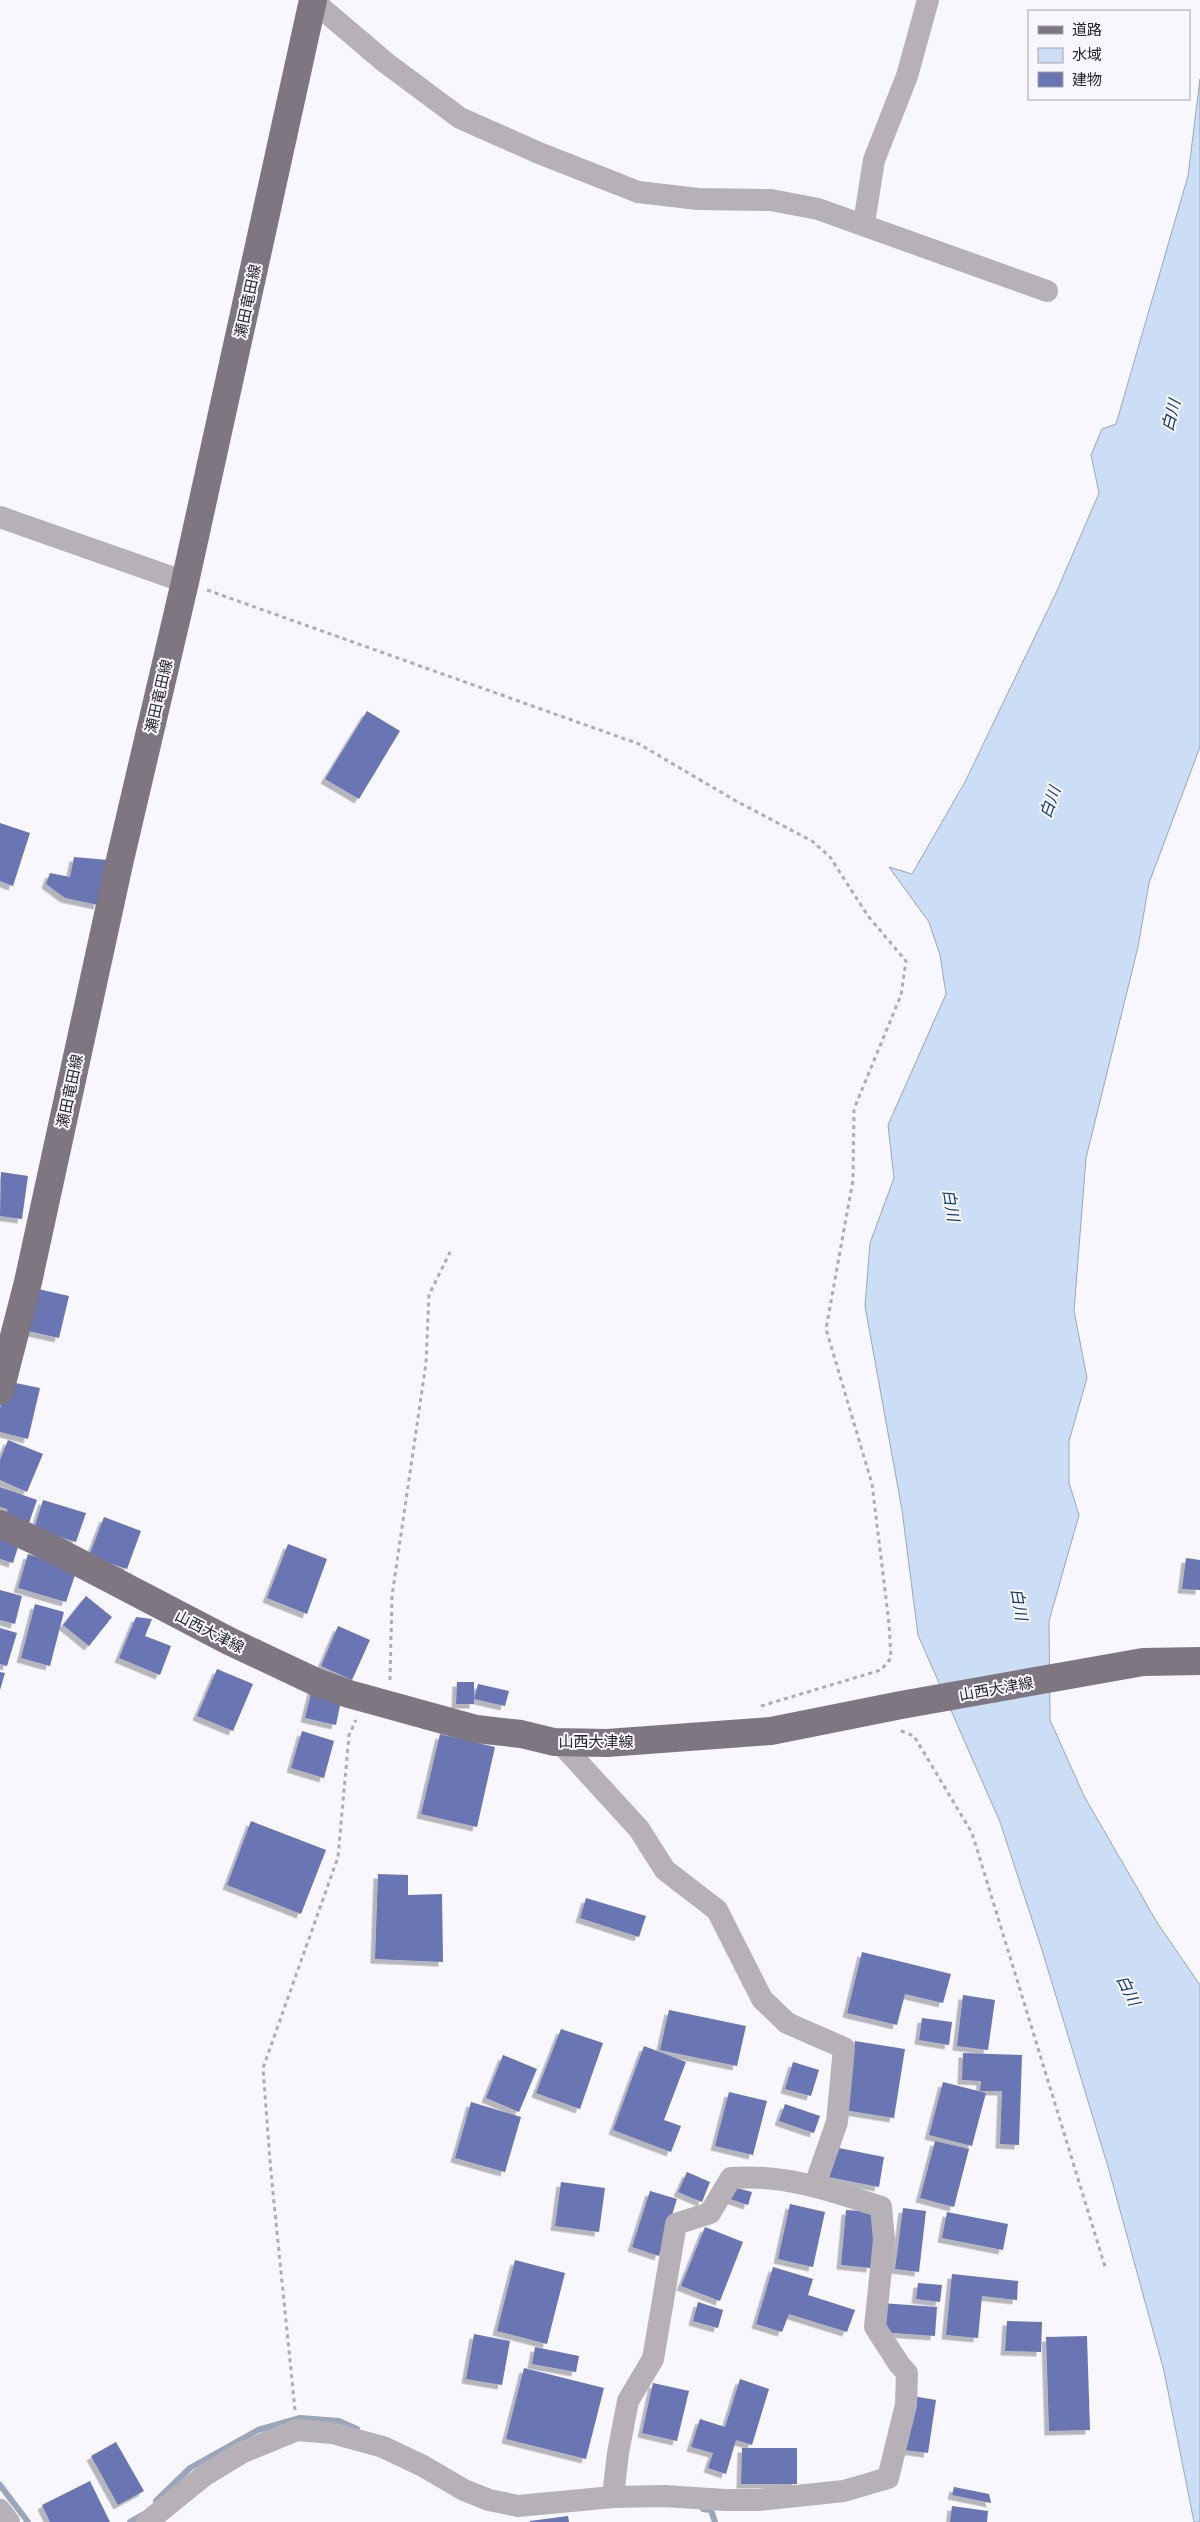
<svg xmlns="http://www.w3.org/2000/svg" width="1200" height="2522" viewBox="0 0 1200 2522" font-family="'Exo 2','Noto Sans JP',sans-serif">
  <defs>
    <filter id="shadow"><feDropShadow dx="-4.5" dy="4.5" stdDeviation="0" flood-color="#0004"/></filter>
  </defs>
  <rect width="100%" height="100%" fill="#f8f7fd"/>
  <path fill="#ccdef6" stroke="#9aa6b9" d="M1200,79V747L1149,883L1138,947L1086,1158L1074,1311L1087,1378L1069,1441V1483L1079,1515L1049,1621L1050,1720L1084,1796L1158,1924L1200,1985V2522H1194L1164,2371L1109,2170L1042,1950L1000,1822L918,1635L902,1510L865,1306L870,1243L894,1178L888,1125L946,994L940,955L929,922L889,867L912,874L965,782L1056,593L1099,493L1091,455L1102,429L1116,424L1188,176Z"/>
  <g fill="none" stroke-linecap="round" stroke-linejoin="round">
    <path stroke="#9aa6b9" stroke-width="6" d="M0,2485L28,2522
      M156,2501L190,2468L258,2430L300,2418L339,2421L357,2429
      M703,2509L711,2510L715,2522
      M130,2522L142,2515"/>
  </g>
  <path fill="#6a75b3" filter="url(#shadow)" d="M367,711L400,731L359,799L325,779Z
    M0,823L30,833L13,886L0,881Z
    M74,857L108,860L98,905L65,898L46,884L50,873L70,877Z
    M1,1172L28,1176L22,1219L0,1216Z
    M38,1289L69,1296L59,1338L28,1331Z
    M6,1381L40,1388L28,1439L0,1432V1409Z
    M8,1440L43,1454L27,1492L0,1480V1460Z
    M0,1487L37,1500L29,1523L8,1515L7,1509L0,1507Z
    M43,1500L86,1513L76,1542L34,1529Z
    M104,1517L141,1531L127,1569L89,1556Z
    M0,1538L19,1544L13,1563L0,1559Z
    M288,1544L327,1559L307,1614L267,1598Z
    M28,1554L77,1569L66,1602L18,1588Z
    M1186,1558L1200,1560V1590L1182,1589Z
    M0,1590L22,1596L15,1624L0,1620Z
    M86,1596L112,1617L89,1646L63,1625Z
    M35,1604L64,1612L50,1666L21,1658Z
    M136,1617L152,1619L145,1636L171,1646L160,1675L119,1658Z
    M338,1626L370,1640L352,1680L321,1666Z
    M0,1628L17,1633L7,1666L0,1664Z
    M217,1669L253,1684L233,1731L197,1716Z
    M0,1672L5,1673L0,1690Z
    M457,1682H474V1704H456Z
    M478,1684L509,1691L505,1706L474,1699Z
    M312,1689L342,1696L336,1725L305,1718Z
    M302,1731L334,1741L324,1778L291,1768Z
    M440,1734L495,1747L477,1827L421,1814Z
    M251,1821L326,1850L301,1914L227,1885Z
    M378,1874L408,1875V1895L442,1894L443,1962L375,1959Z
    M586,1898L646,1916L639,1937L580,1918Z
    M862,1952L951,1974L943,2003L905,1994L897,2025L847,2013Z
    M963,1995L995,2000L988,2050L957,2046Z
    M669,2010L746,2026L737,2066L660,2050Z
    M922,2018L952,2022L949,2045L919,2040Z
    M561,2029L603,2043L580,2109L536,2093Z
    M855,2041L905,2049L894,2118L844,2110Z
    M644,2046L686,2062L664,2120L681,2126L671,2152L613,2130Z
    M963,2053L1022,2055L1019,2145L1000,2144L1002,2091H980L981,2081L962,2080Z
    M503,2055L537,2069L519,2112L486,2098Z
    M793,2062L819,2070L811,2096L785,2089Z
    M943,2082L986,2093L972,2146L929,2135Z
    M729,2092L767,2101L753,2155L715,2146Z
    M471,2102L521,2117L505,2172L455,2158Z
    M785,2104L820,2116L814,2133L779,2121Z
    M935,2141L969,2149L954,2207L920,2198Z
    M834,2147L884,2157L879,2187L828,2177Z
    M687,2172L710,2182L702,2202L678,2192Z
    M561,2182L605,2188L599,2232L555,2226Z
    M733,2187L752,2192L748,2205L730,2199Z
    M650,2191L677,2199L659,2256L632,2247Z
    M790,2204L825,2212L813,2267L778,2259Z
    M903,2208L926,2211L919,2272L895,2269Z
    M846,2210L876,2212L871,2268L841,2265Z
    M947,2212L1008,2224L1003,2250L942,2238Z
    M705,2227L743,2242L720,2301L681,2286Z
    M515,2260L565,2273L547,2344L497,2331Z
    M773,2267L813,2279L808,2295L855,2310L847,2332L789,2314L782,2332L756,2324Z
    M952,2274L1018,2281L1017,2300L982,2296L978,2338L946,2335Z
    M918,2283L942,2285L940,2302L916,2299Z
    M698,2302L723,2310L718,2328L693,2321Z
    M881,2303L937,2307L935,2336L879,2332Z
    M1007,2321L1042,2322L1041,2352L1005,2351Z
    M474,2334L510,2341L502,2385L466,2379Z
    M1087,2336L1090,2430L1049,2431L1046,2337Z
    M535,2347L579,2356L576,2372L532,2364Z
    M524,2368L604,2388L586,2459L506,2439Z
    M740,2379L769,2389L752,2445L736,2440L726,2474L708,2468L713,2453L691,2447L700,2419L725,2427Z
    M653,2383L689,2391L677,2441L642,2433Z
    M912,2396L936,2400L928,2453L904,2450Z
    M116,2442L144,2491L118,2505L91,2456Z
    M742,2448H797V2484H741Z
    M90,2481L110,2522H50L42,2505Z
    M954,2487L989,2494L991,2503L952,2495Z
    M952,2506L988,2511L987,2522H950Z
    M568,2516L569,2522H530V2521Z"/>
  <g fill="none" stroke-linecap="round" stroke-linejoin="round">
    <path stroke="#aeadb3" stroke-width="3" stroke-dasharray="4 4" stroke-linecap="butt" d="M207,590L639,744L736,801L812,841L830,857L868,916L906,961L901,995L854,1109L853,1180L826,1329L872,1484L889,1623L891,1658L881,1670L761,1706
      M390,1680L392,1596L426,1363L429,1295L450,1252
      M901,1731L914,1736L972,1833L1106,2270
      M295,2410L271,2173L263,2068L338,1857L349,1735L356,1720"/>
    <path stroke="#b5b1b7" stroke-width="22" d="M312,0L386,63L460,118L539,153L638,192L698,199L771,200L818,209L1047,291
      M864,223L874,160L907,76L928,0
      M0,517L185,582
      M554,1742L564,1747L639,1829L665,1870L717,1910L762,1999L787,2023L844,2048L837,2122L815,2185
      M0,2510L9,2522
      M147,2522L205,2475L243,2452L297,2430L332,2433L383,2447L423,2466L464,2490L489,2500L518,2506L613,2497L664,2496L725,2500H759L844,2491L888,2478L906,2405L907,2373L899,2364L875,2327L884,2240L881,2207C830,2190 785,2174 731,2178L710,2213L676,2224L653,2359L628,2401L618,2453L613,2497"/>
    <path stroke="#7e7782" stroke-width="28" d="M0,1391L28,1282L119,864L185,582L313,0
      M0,1524L53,1549L229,1641L316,1682L349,1694L476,1729L521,1734L554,1742L607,1743L771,1731L901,1705L1143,1662L1200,1661"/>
  </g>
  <g text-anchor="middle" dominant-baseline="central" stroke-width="4" stroke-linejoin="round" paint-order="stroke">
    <g font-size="15" fill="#26252b" stroke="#f8f7fd">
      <text transform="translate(247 301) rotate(-78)">瀬田竜田線</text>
      <text transform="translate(158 696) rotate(-77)">瀬田竜田線</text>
      <text transform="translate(69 1091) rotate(-78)">瀬田竜田線</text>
      <text transform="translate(210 1631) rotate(27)">山西大津線</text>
      <text transform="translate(996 1688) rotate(-10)">山西大津線</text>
      <text x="596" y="1741">山西大津線</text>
    </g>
    <g font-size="16" font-style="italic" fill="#103a6e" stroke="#f8f7fd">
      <text transform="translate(1170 415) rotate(-75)">白川</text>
      <text transform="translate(1049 802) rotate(-71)">白川</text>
      <text transform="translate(952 1205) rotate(80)">白川</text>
      <text transform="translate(1020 1604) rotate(80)">白川</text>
      <text transform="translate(1129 1990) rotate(64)">白川</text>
    </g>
  </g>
  <rect x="1028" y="10" width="162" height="90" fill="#f8f7fd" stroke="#a4a3a9"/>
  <rect x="1038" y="26" width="25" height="8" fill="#7e7782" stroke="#a4a3a9"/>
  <text x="1072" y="35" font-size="15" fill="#26252b">道路</text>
  <rect x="1038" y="48" width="25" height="15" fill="#ccdef6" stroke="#a4a3a9"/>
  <text x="1072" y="60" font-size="15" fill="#26252b">水域</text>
  <rect x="1038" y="72" width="25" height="15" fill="#6a75b3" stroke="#a4a3a9"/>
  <text x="1072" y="85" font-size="15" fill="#26252b">建物</text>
</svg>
